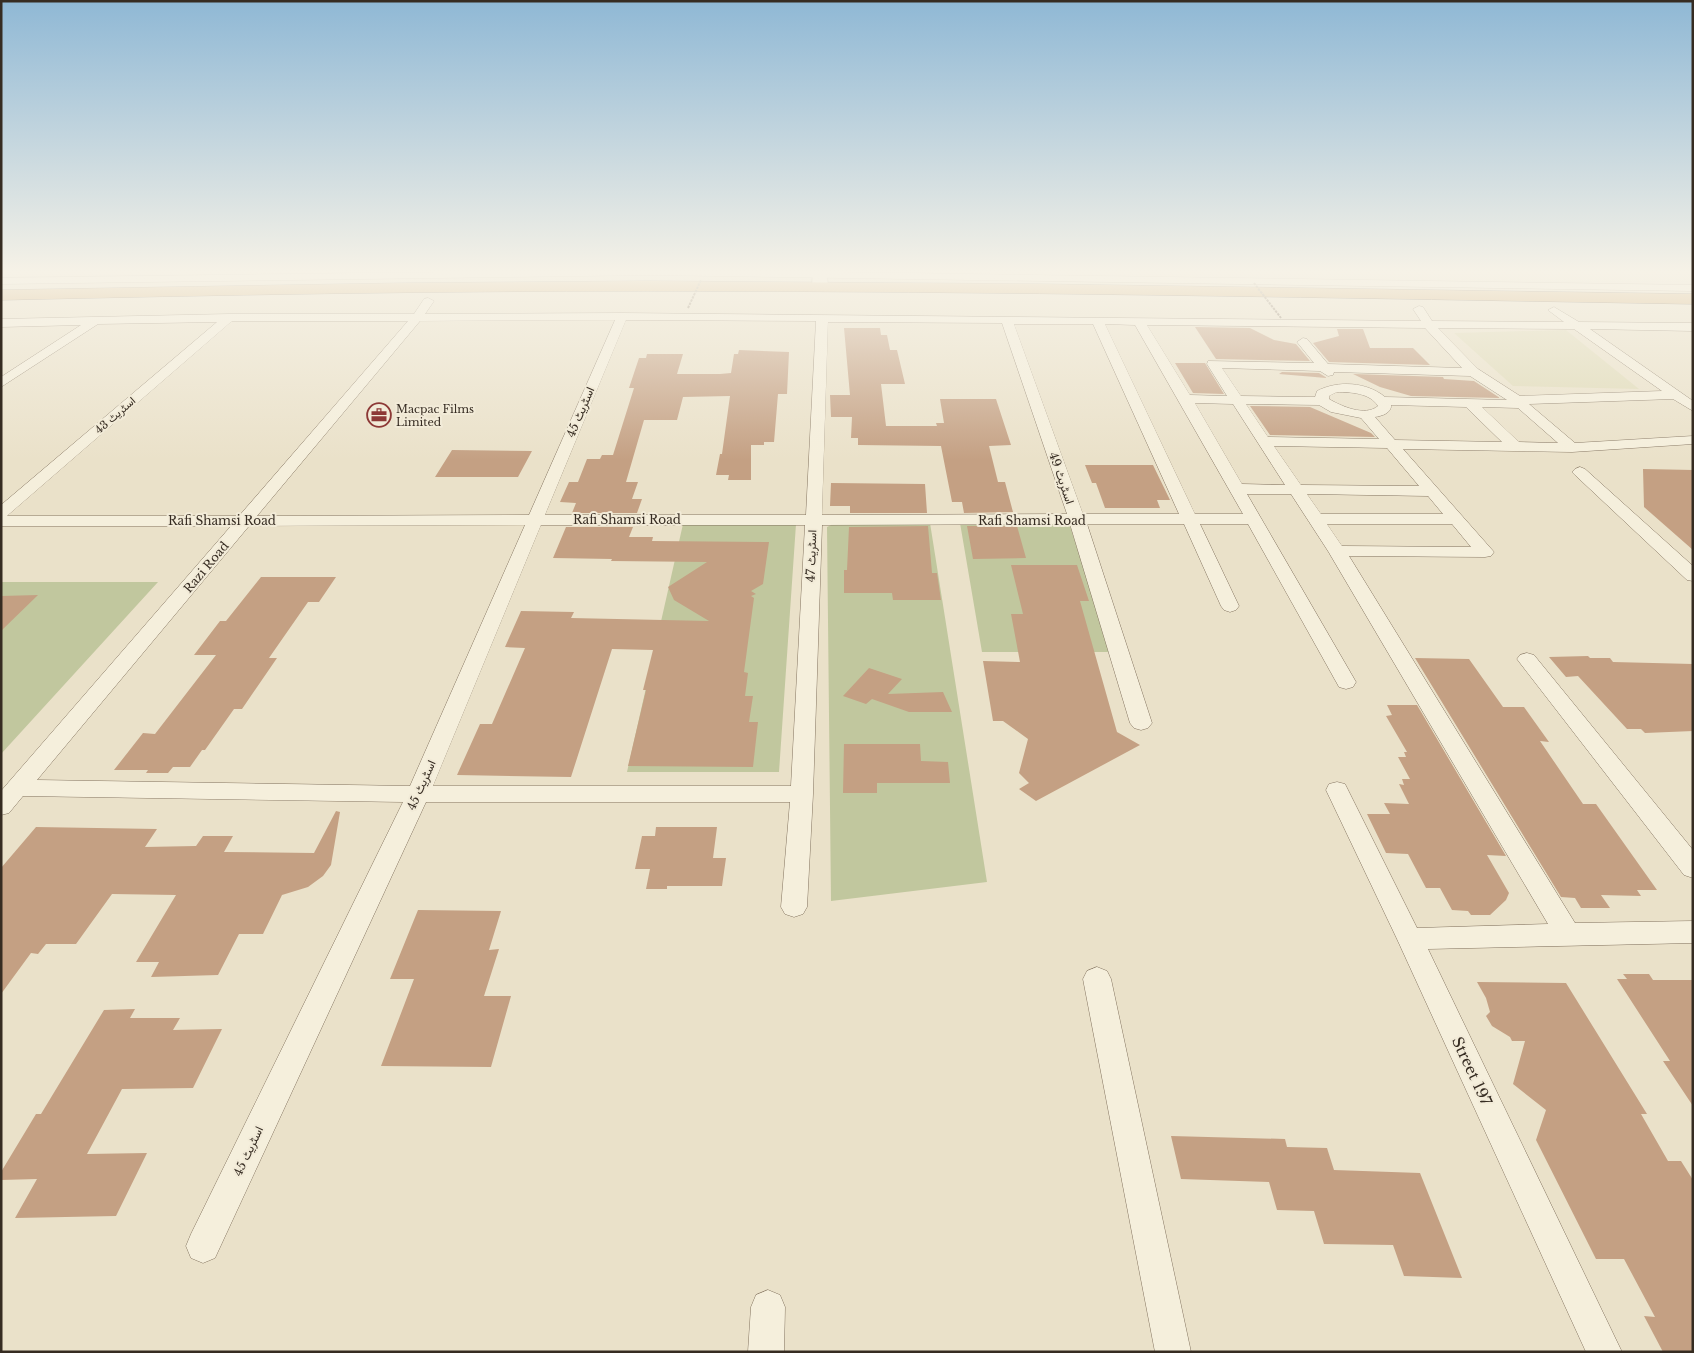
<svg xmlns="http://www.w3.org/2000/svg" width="1694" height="1353" viewBox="0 0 1694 1353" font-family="'Libre Baskerville',Vazirmatn,serif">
  <rect width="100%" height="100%" fill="#eae1c9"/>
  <path fill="#dfdab7" d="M1566,330L1639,389L1513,386L1454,333Z"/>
  <path fill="#c1c79e" d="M835,523H930L987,882L831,901L827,527Z
    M960,523H1069L1111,652H982Z
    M683,524H796L779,772H627Z
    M1,582H158L1,754Z"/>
  <path fill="#c4a083" d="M1195,327L1250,328L1274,340L1296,344L1310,361L1216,359Z
    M844,328H880L881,335H887L890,350H897L905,384H881L886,426H937L936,423H944L940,399H996L1011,445L989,446L998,482H1005L1013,512L964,513L962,502H952L941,446L858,445V438H851L852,417H831L830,395H850Z
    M1337,329H1363L1370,348H1413L1430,365L1329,362L1313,343L1339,336Z
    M739,350L789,352L787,394H778L774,442H764V445H751V480H728L729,475H716L720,454H722L730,396L683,397L677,420H644L626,482H638L632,499H642L637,513H572L576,503L560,502L569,482H578L587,459H600L602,455H613L634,388H629L639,358H646L647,354H683L677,374H720L731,373L734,354H738Z
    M1175,363H1205L1224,394L1193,393Z
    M1282,372L1319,373L1327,378L1279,374Z
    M1353,374L1443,377L1444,379L1474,381L1500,398L1411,396L1380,387Z
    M1250,406L1310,407L1371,433L1375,437L1270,435Z
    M452,450L532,451L518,477H435Z
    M1085,465H1153L1170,500H1157L1160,508H1105L1096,483H1092Z
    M1643,469L1693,470V550L1644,507Z
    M831,483L925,484L927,513H850V506H830Z
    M928,526L932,573H937L941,600H893L892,593H844V570H847L849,527Z
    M967,526H1017L1026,558L973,559Z
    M566,527H633L629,537H653L652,541L769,542L763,584L751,591L756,594L751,596L754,598L744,672L748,673L745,696H753L749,722H758L753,767L628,766L646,690H643L653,650L612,649L571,777L457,775L480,724H492L525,648L505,647L521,611L574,612L571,618L709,621L674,600L668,587L707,562L611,561L612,559L553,558Z
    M1011,565H1077L1089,601H1080L1117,732L1140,745L1036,801L1019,789L1029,783L1019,773L1028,739L1003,721H993L983,661L1020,662L1011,614H1023Z
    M261,577H336L319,602H308L269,658H277L242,709H234L205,750H202L190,767H173L168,773H146L148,770H114L143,733L155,734L216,655H194L220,621H226Z
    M38,595L1,631V596Z
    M1588,656L1590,658H1610L1613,662L1693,664V731L1645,733L1641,729H1627L1578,676L1566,677L1549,657Z
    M1415,658L1469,659L1503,707H1524L1549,742L1540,741L1583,804H1596L1657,890H1637L1641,896L1601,895L1610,908H1581L1575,898L1561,897Z
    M869,668L902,679L888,694L943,692L952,712H909L872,699L866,704L843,696Z
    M1387,705H1417L1506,856L1487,855L1509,893L1506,900L1490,915H1471L1468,911L1452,910L1440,888H1426L1408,854L1386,853L1367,814H1390L1384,803L1409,804L1399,784L1404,785L1402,779H1410L1398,757H1406L1404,752H1407L1386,716L1392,715Z
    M844,744H920L921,761L948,762L950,783H877V793H843Z
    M336,811L340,812L331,865L323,876L308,887L282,895L263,934H239L218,975L151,977L159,962H136L176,895L112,894L76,944H46L38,954L31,953L1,994V868L36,827L157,829L145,847L196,846L203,836H233L224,852L314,853Z
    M656,827H717L713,858H726L722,886H667V889H646L650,869H635L642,836H655Z
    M418,910L501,911L489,950L499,949L484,996H511L491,1067L381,1066L414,979H390Z
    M1623,974H1649L1653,980H1693V1106L1663,1061H1670L1617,979H1627Z
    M1477,982L1566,983L1647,1114H1641L1668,1161H1681L1693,1180V1352H1663L1644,1316L1655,1317L1624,1259H1596L1536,1140L1546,1110L1513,1084L1525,1041H1512L1510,1037L1492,1026L1486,1016L1490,1012L1486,998Z
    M135,1009L130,1018H180L173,1030L222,1029L193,1088L122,1089L87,1154L147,1153L116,1216L15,1218L37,1179L1,1180V1172L36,1114H41L104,1010Z
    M1171,1136L1285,1139L1287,1147L1327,1148L1334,1170L1420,1173L1462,1278L1404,1276L1393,1245L1324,1244L1314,1211L1277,1210L1269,1182L1181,1179Z"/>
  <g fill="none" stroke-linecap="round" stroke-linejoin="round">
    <g stroke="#847460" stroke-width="1">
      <path id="street" d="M522,271H769L1693,285V291L652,275L1,284V278Z
        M428,298L434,301L425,314L622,313L1421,321L1413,309L1419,306L1423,307L1432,321L1564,322L1548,310L1554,307L1579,322L1693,323V331L1590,329L1693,401V411L1673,399L1529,404L1575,443L1693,436V444L1572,452L1403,449L1494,552L1491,556L1485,557L1349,556L1575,923L1693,921V943L1428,949L1622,1352H1586L1397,939L1326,790L1329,784L1337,782L1345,784L1417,928L1548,924L1328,551L1291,494H1247L1356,682L1353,687L1346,689L1339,687L1248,524H1200L1239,606L1236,610L1230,612L1224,610L1221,606L1184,524H1087L1152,723L1148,728L1141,730L1134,728L1130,723L1070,524L822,525L813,794L807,907L803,914L794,917L785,914L781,907L790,802H426L215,1258L203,1263L191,1258L186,1246L191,1234L403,802L23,796L9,813L1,815V791L231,526H1V505L217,322L98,324L1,387V377L81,325L1,327V319L229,314H414L424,299ZM615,320L529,515L257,516L420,321ZM626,320L816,321L806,515H545ZM232,321H408L239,516H7ZM828,322L1002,323L1067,514L822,515ZM1014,324H1093L1179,514H1083ZM1105,324L1135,325L1243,514H1195ZM1147,325L1425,328L1462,368L1328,364L1307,339L1303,338L1297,342L1314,363L1208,361L1207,364L1227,396L1190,395ZM1438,328L1574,329L1662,391L1520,396L1478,369ZM1222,368L1320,371L1328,376L1333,375L1334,372L1470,376L1507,400L1385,397C1367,382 1338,380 1317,391L1315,397L1241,396ZM1337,392C1351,392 1370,393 1378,406C1365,417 1341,406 1329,399V396ZM1195,403L1233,404L1285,485L1242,484ZM1246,404L1319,405L1331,412L1361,418L1379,439L1268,437ZM1391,405L1466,407L1502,442L1395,440L1375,417C1382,416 1392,413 1391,405ZM1482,407L1518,408L1558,443L1519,442ZM1274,446L1387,448L1419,486L1301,485ZM1307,494L1428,496L1443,514H1321ZM1327,524H1452L1471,547L1342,546ZM525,525L410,786L37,780L249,526ZM541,525H805L791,786H433Z
        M1580,467L1585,469L1693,566V581L1687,580L1575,475L1572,472L1575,469Z
        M1527,653L1534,655L1693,850V878L1684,875L1520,663L1517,659L1520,655Z
        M1097,967L1107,971L1111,979L1191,1352H1155L1083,979L1087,971Z
        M768,1290L780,1295L785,1307L784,1352H748L751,1307L756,1295Z"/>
    </g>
    <g stroke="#665643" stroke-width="1">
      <path id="secondary" d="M813,271H827L828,287L825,290H815L812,287Z"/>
    </g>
    <g stroke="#534333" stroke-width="1">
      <path id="highway" d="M647,281L1039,284L1693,294V304C1344,298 996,291 647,291C432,291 217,295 1,300V290L405,283Z"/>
    </g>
    <use href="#street" fill="#f5efdc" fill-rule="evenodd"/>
    <use href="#secondary" fill="#f5efdc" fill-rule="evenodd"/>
    <use href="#highway" fill="#cfa464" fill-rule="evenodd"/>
    <path stroke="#847460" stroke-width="2" stroke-dasharray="2.5 1" stroke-linecap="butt" d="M1254,283L1281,318
      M688,308L701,280"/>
  </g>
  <linearGradient id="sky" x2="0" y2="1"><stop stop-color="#8fb8d5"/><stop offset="0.59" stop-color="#f6f2e7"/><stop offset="1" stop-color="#f6f2e7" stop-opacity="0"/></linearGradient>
  <rect width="1694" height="460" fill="url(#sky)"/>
  <defs>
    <g id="office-ring" transform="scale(1.25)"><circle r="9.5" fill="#f2ebd8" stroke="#8d3936" stroke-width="1.5"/><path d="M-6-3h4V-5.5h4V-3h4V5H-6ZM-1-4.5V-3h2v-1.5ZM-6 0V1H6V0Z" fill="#8d3936"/></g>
  </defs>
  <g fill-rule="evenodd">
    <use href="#office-ring" x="379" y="415"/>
  </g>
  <g text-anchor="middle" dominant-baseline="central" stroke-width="4" stroke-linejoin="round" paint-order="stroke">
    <g font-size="11" fill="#362c22" stroke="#f2ebd8" text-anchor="start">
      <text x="396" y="409">Macpac Films<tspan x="396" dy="13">Limited</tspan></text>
    </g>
    <g font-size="11" fill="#362c22" stroke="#f2ebd8">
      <text transform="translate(115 415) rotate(-41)">اسٹریٹ 43</text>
    </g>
    <g font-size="12" fill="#362c22" stroke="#f2ebd8">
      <text transform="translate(580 412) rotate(-67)">اسٹریٹ 45</text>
      <text transform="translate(1062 478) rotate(71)">اسٹریٹ 49</text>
      <text x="627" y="519">Rafi Shamsi Road</text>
      <text x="222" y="520">Rafi Shamsi Road</text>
      <text x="1032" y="520">Rafi Shamsi Road</text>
      <text transform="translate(811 556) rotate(-88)">اسٹریٹ 47</text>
      <text transform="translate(206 567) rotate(-50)">Razi Road</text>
      <text transform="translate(421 785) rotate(-66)">اسٹریٹ 45</text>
      <text transform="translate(248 1151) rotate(-65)">اسٹریٹ 45</text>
    </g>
    <g font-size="15" fill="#362c22" stroke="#f2ebd8">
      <text transform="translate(1472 1071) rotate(65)">Street 197</text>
    </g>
  </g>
  <rect width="1694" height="1353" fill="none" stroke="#362c22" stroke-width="5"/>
</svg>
